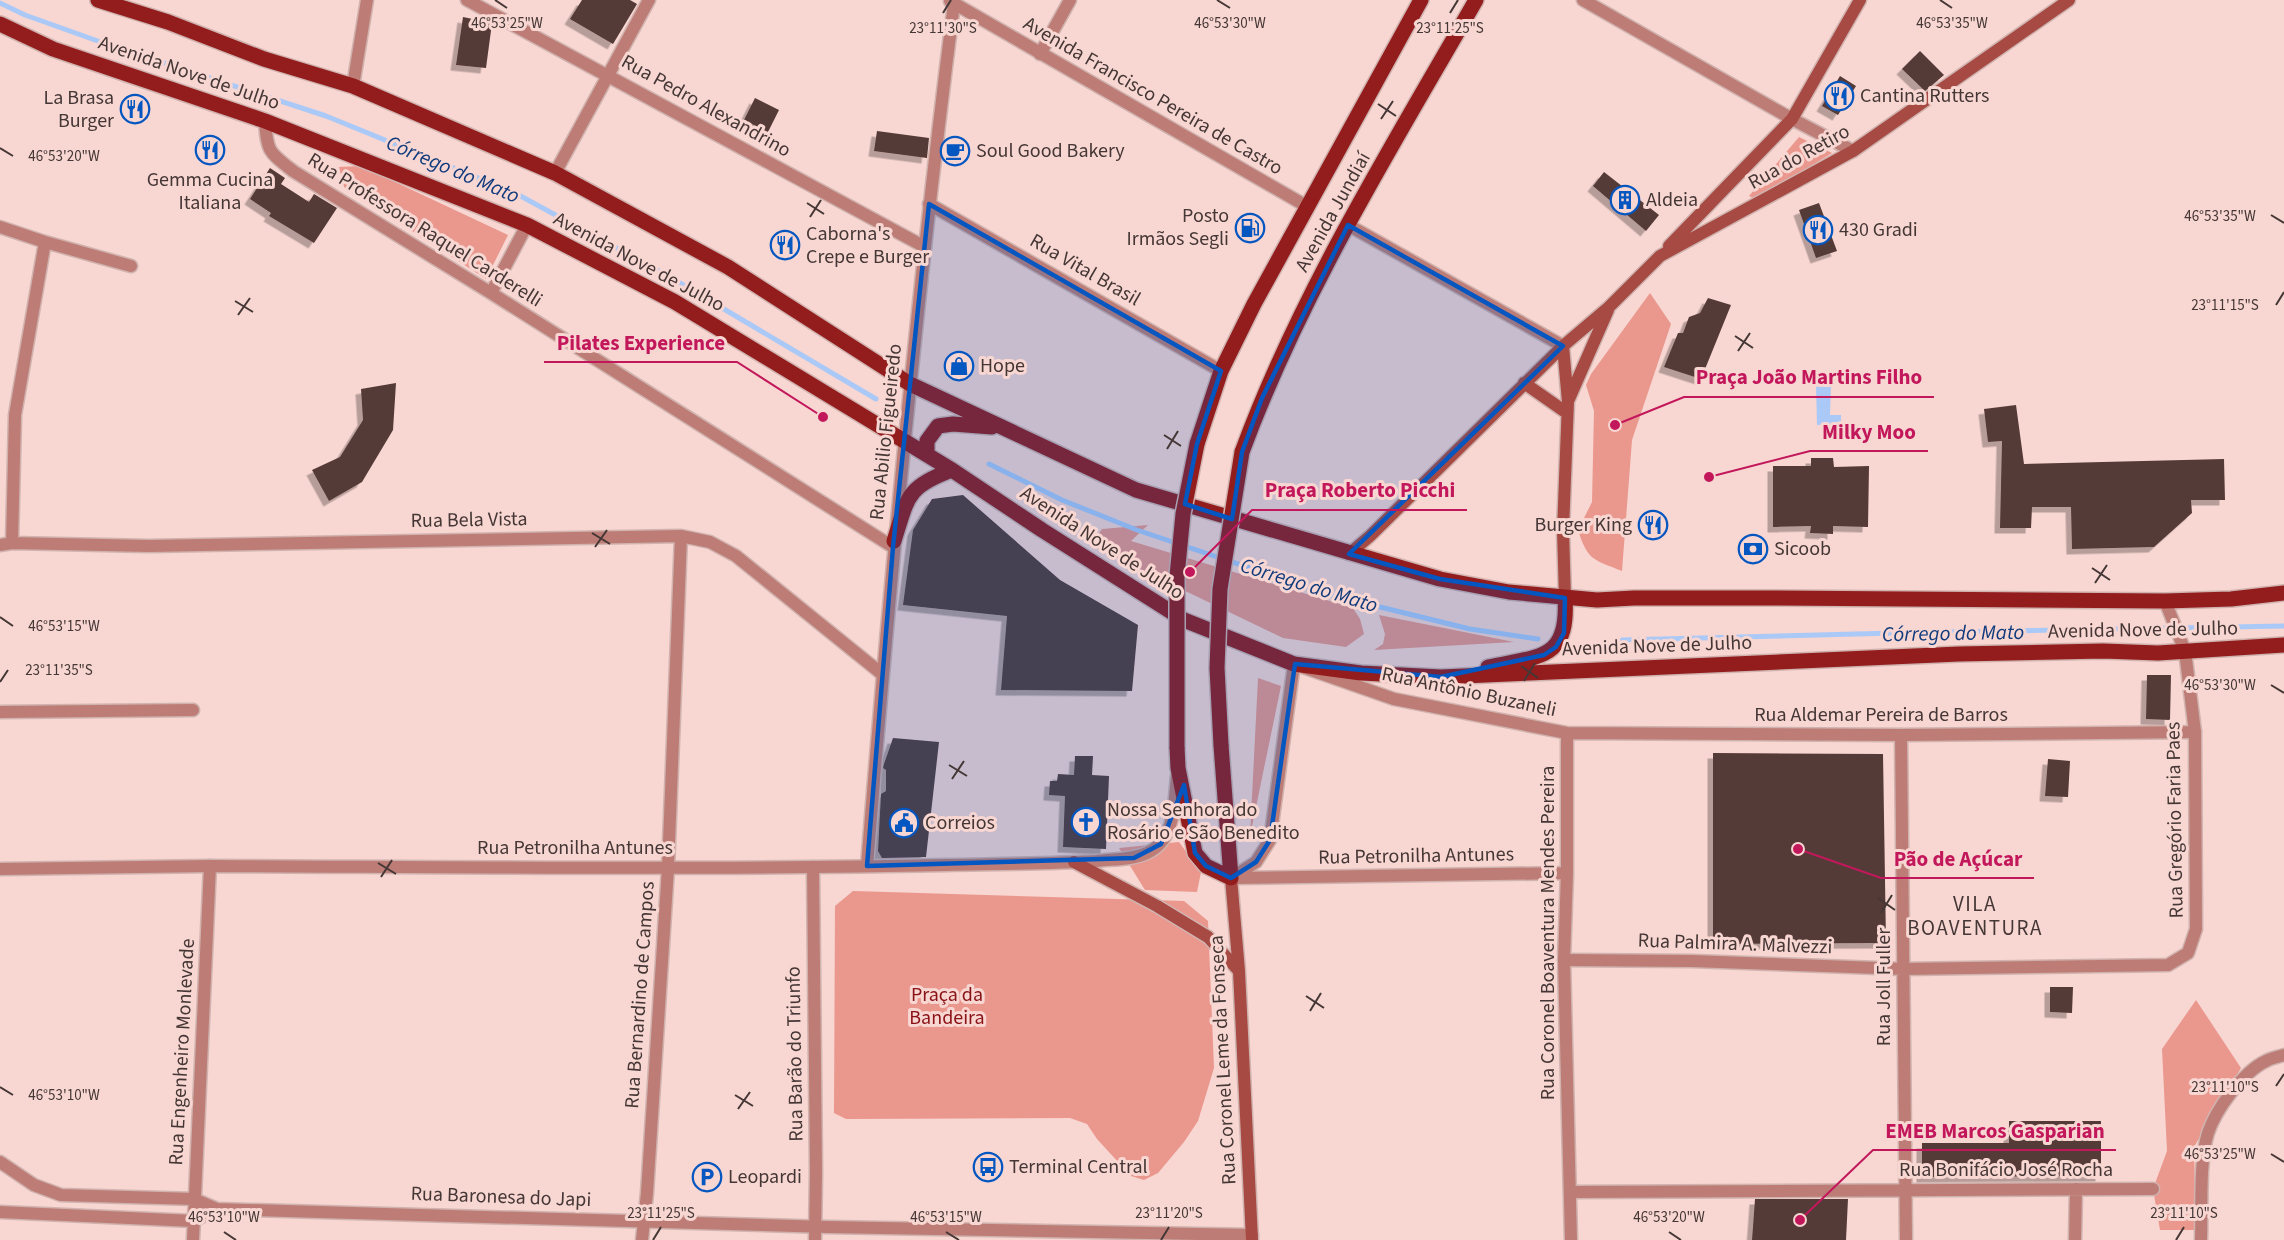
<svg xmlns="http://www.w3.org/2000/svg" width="2284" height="1240" viewBox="0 0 2284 1240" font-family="'Source Sans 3',sans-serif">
  <defs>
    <filter id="shadow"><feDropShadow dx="-5.5" dy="5.5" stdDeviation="0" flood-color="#0004"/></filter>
  </defs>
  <rect width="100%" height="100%" fill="#f8d6d1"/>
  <path fill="#ea978e" d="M1799,137L1832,153L1757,200L1749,196Z
    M361,166L508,235L486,279L344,187L339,167Z
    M1650,293L1671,324L1632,440L1622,571C1593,559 1588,561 1578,530L1592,502L1594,411L1586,385L1591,374Z
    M1148,525L1131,541L1353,608L1360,619L1364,634L1346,647L1283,638L1096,548L1095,539L1102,529Z
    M1379,615L1514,642L1374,650L1383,644L1385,634Z
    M1258,678L1281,686L1250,836Z
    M1179,842L1201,872L1197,892L1145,890L1119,848Z
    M853,891L1184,901L1208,921L1214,1068L1198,1121L1184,1142L1158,1173L1144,1180L1131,1176L1097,1139L1087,1124L1070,1118L846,1119L834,1113L835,906Z
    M2196,1000L2241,1068L2194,1147L2196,1230H2160L2153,1189L2167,1151L2162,1049Z"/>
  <path fill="#abc9f7" d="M1831,384L1830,415H1841V424L1817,425L1816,385Z"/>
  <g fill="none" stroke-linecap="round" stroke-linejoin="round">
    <path stroke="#abc9f7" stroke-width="5" d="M0,3L25,15L109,45L326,116L515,193L668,276L876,399
      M989,464L1062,500L1137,530L1327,594L1470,629L1538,639
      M1622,640L1896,633L2284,626"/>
  </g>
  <path fill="#553a37" filter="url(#shadow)" d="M582,0H630L637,4L613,44L570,19Z
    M463,17L492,23L486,68L456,65Z
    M1920,51L1944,75L1925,91L1902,69Z
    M1840,76L1856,86L1838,115L1822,106Z
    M755,98L779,110L768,132L744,120Z
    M877,131L929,138L927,158L874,151Z
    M270,168L285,178L281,184L309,202L314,194L337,208L314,243L269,216L271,213L250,199Z
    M1604,172L1659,215L1646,231L1593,186Z
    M1819,203L1837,251L1816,258L1799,210Z
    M1708,298L1731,305L1701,379L1664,367L1678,333H1683L1689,317L1700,313Z
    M396,383L393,430L362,482L329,501L312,470L340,457L363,420L361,389Z
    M2016,405L2024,464L2224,459L2225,500H2191L2192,513L2154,547L2072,549L2071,507H2032L2031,528H2000L2002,441L1988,442L1984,409Z
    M1811,458H1833L1834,467L1869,466L1868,527L1833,526V534L1810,533L1811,526L1773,527V466H1811Z
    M963,495L1060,580L1138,625L1132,691L1001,690L1007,616L903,605L913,530L932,499Z
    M2147,675H2171L2170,720L2146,719Z
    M893,738L939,742L926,857L882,858L878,851L881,794L886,791V770L883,768L884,764Z
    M1713,753L1883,754L1886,943L1713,944Z
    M1075,756H1093L1092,775L1109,776L1106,849L1063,847L1065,796L1049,795L1050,781H1057L1058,774L1074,775Z
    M2048,759L2070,761L2068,797L2045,796Z
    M2050,987H2073L2072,1013L2050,1012Z
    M2009,1121H2101V1176L1922,1177V1143H2009Z
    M1755,1199H1848L1846,1240H1752Z"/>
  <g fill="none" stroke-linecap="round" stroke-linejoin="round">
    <g stroke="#d0b3af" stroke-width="15">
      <path id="minor" d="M467,0L925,247
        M1040,54L1070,0
        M353,86L367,0
        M265,121C267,152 269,152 293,171L491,293L893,547
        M555,173L649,0
        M929,204L1221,371
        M0,227L45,242L131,266
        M491,293L527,225
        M12,543L15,415L45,242
        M0,545L12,543L149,546L681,536L710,542L736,556L882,674
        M0,712L193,710
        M1901,735L1906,1240
        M813,867L816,1171L815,1240
        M0,869L210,866
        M1564,960L1692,961L1904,969L2168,965L2188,953L2196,929L2195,732
        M1571,1192L2153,1189
        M642,1240L647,1193L668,868L681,536
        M2075,1240L2076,1189"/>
    </g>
    <g stroke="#d0b3af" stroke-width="15">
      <path id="tertiary" d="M1583,0L1792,119L1853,151
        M950,1L1308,207
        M1348,225L1563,346
        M1567,733V873L1564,960L1571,1240
        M867,866C890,578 917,291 954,4
        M1231,878L1256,862L1270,840L1294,664L1394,699L1567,733L1901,735L2195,732L2185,651L2165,601
        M1232,878L1567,873
        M0,1162L34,1185L61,1195L194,1199L217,1209L828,1227L1252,1235
        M0,1212L193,1221L217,1209
        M193,1240L210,866C456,867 701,870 947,865C997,864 1047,864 1097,861C1113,859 1132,860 1147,853C1176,840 1174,802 1177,776
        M2201,1240C2202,1210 2199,1161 2208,1133C2216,1109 2243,1072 2266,1061C2271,1058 2278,1057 2284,1055"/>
    </g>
    <g stroke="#d0b3af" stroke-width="15">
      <path id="secondary" d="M1669,246L1792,119L1860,0
        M1563,346L1568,402L1563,530L1565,598
        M1524,383L1567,413
        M1569,399L1608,310
        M1349,554L1370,536L1563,346L1609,307L1660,256L1853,151L2069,0
        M1074,862L1157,906L1208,937L1239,971
        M1231,878L1239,971L1252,1240"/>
    </g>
    <g stroke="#d0b3af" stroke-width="18">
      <path id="primary" d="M98,0L168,22L264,59L353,86L555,173L728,267L910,384L1136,490L1440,579L1509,592L1597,600L1634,598H1774L2165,601L2231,599L2284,593
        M0,24L53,49L265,121L527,225L675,302L952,470L1042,530L1184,620L1294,664L1361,673L1441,677L1959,654L2103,651L2158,653L2284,645
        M1197,444L1221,371L1254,304L1421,0
        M1242,452C1301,292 1392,147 1476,0
        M927,455V441L938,426L953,424L992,427
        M894,541C908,497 906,487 952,470
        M1488,667C1539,656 1569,661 1565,598
        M1177,747L1178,768L1195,853L1206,866L1231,878L1221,745"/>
    </g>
    <use href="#minor" stroke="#bd7d76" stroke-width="12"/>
    <use href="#tertiary" stroke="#bd7d76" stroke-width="12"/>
    <use href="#secondary" stroke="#a64a43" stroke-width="12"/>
    <use href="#primary" stroke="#931c1d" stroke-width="15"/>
    <g stroke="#d0b3af" stroke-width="18" stroke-linecap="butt">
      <path id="primary-bridge" d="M1221,745L1217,668L1220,589L1242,452
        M1177,747V576L1183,514L1197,444"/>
    </g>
    <use href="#primary-bridge" stroke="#931c1d" stroke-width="15"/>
  </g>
  <path fill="#0456c0" fill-opacity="0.2" stroke="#0456c0" stroke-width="4.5" stroke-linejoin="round" d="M929,204L1221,371L1197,444L1185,504L1232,519L1242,452L1262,398L1348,225L1563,346L1349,554L1440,579L1565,598L1564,633L1556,647L1544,655L1441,677L1295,664L1270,840L1256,862L1231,878L1206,866L1195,853L1184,785L1161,844L1134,858L867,866L893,547Z"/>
  <path fill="none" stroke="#443735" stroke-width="2" d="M495,0L507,8M1217,0L1230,8M1940,0L1952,8M943,13L951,0M1450,13L1458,0M1378,104L1396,116M1381,119L1393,101M0,148L13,156M807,203L824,214M2271,215L2284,223M810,217L821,200M235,301L253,312M2276,305L2284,292M238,315L250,298M1735,336L1753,348M1738,351L1750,333M1164,435L1181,446M1167,449L1178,431M592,533L610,544M595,547L607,530M2092,568L2110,580M2095,583L2107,565M0,617L13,626M1521,666L1538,678M1524,681L1535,663M0,682L8,670M2271,685L2284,693M949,765L967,776M952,779L964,761M378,863L396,874M381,877L392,860M1878,898L1895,910M1881,913L1892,895M1306,996L1324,1008M1310,1011L1321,993M2276,1086L2284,1074M0,1087L13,1095M735,1095L753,1106M738,1109L750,1092M2271,1154L2284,1162M224,1232L236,1240M946,1232L959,1240M1669,1232L1681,1240M653,1240L661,1227M1161,1240L1169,1227M2176,1240L2184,1227"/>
  <defs>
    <g id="restaurant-ring" transform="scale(1.5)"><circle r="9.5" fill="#f8d6d1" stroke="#0456c0" stroke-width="1.5"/><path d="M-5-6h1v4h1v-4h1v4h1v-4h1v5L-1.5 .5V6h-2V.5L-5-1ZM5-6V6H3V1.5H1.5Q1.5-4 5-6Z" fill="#0456c0"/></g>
    <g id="cafe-ring" transform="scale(1.5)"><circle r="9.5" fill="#f8d6d1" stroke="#0456c0" stroke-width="1.5"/><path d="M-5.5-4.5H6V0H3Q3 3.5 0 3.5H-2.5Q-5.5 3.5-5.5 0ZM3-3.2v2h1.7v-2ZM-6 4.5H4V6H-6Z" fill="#0456c0"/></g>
    <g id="building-ring" transform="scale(1.5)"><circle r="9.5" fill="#f8d6d1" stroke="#0456c0" stroke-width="1.5"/><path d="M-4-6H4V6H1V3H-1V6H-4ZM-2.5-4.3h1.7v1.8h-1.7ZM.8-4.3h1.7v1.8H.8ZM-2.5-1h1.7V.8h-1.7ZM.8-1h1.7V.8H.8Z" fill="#0456c0"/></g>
    <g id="fuel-ring" transform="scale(1.5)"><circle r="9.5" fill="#f8d6d1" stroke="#0456c0" stroke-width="1.5"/><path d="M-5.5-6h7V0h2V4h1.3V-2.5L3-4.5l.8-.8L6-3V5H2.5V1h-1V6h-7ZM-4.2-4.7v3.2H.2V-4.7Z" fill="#0456c0"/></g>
    <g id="shop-ring" transform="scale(1.5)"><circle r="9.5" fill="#f8d6d1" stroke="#0456c0" stroke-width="1.5"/><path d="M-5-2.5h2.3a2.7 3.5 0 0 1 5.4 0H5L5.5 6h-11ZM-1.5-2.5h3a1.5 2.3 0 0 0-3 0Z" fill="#0456c0"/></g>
    <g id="bank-ring" transform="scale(1.5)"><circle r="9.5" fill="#f8d6d1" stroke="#0456c0" stroke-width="1.5"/><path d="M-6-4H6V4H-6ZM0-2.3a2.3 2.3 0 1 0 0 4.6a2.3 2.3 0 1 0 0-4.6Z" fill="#0456c0"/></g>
    <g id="church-ring" transform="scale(1.5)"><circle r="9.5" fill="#f8d6d1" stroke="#0456c0" stroke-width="1.5"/><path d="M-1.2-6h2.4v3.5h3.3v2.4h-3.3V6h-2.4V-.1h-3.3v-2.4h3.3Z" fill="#0456c0"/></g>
    <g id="civic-ring" transform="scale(1.5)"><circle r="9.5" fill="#f8d6d1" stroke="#0456c0" stroke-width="1.5"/><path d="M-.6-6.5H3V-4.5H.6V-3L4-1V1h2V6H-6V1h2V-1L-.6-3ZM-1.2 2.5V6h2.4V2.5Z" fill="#0456c0"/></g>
    <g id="bus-ring" transform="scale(1.5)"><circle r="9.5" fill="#f8d6d1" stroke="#0456c0" stroke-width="1.5"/><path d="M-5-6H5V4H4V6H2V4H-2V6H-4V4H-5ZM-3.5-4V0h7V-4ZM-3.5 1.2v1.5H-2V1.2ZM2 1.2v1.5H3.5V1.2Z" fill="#0456c0"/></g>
    <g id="parking-ring" transform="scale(1.5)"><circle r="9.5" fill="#f8d6d1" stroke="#0456c0" stroke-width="1.5"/><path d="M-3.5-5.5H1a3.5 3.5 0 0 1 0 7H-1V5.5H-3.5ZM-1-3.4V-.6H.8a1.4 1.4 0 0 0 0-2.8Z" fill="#0456c0"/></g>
  </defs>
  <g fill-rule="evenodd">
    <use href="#restaurant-ring" x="1839" y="96"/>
    <use href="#restaurant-ring" x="135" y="109"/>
    <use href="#restaurant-ring" x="210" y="150"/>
    <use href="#cafe-ring" x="955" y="151"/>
    <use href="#building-ring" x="1625" y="200"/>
    <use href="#fuel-ring" x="1250" y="228"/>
    <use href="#restaurant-ring" x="1818" y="230"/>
    <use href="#restaurant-ring" x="785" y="245"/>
    <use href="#shop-ring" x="959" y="366"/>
    <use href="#restaurant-ring" x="1653" y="525"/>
    <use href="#bank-ring" x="1753" y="549"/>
    <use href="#church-ring" x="1086" y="822"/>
    <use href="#civic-ring" x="904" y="823"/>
    <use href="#bus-ring" x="988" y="1167"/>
    <use href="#parking-ring" x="707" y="1177"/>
  </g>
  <g text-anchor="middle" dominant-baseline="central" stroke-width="6" stroke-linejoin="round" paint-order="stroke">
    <g font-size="20" fill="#443735" stroke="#f8d6d1">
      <text transform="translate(189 73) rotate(19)">Avenida Nove de Julho</text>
      <text transform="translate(1153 96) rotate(30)">Avenida Francisco Pereira de Castro</text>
      <text transform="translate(706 106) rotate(29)">Rua Pedro Alexandrino</text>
      <text transform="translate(1799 157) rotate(-29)">Rua do Retiro</text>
      <text transform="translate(1333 212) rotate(-61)">Avenida Jundiaí</text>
      <text transform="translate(425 230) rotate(32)">Rua Professora Raquel Carderelli</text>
      <text transform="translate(639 262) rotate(28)">Avenida Nove de Julho</text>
      <text transform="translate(1085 270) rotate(30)">Rua Vital Brasil</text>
      <text transform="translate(886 432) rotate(-84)">Rua Abilio Figueiredo</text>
      <text transform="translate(469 520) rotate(-1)">Rua Bela Vista</text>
      <text transform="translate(1102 543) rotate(33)">Avenida Nove de Julho</text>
      <text transform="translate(2143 630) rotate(-1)">Avenida Nove de Julho</text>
      <text transform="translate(1657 646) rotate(-2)">Avenida Nove de Julho</text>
      <text transform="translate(1469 692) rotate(12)">Rua Antônio Buzaneli</text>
      <text x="1881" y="715">Rua Aldemar Pereira de Barros</text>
      <text transform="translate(2175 820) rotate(-91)">Rua Gregório Faria Paes</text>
      <text x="575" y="848">Rua Petronilha Antunes</text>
      <text transform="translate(1416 856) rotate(-1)">Rua Petronilha Antunes</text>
      <text transform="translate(1548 933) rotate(-90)">Rua Coronel Boaventura Mendes Pereira</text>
      <text transform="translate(1735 944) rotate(2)">Rua Palmira A. Malvezzi</text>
      <text transform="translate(1884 987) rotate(-90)">Rua Joll Fuller</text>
      <text transform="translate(640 995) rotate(-86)">Rua Bernardino de Campos</text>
      <text transform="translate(182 1052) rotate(-87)">Rua Engenheiro Monlevade</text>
      <text transform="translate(795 1054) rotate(-91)">Rua Barão do Triunfo</text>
      <text transform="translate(1223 1060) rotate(-93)">Rua Coronel Leme da Fonseca</text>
      <text x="2006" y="1170">Rua Bonifácio José Rocha</text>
      <text transform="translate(501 1197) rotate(2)">Rua Baronesa do Japi</text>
    </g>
    <g font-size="20" fill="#443735" stroke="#f8d6d1" text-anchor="start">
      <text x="1860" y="96">Cantina Rutters</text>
      <text x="114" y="98" text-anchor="end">La Brasa<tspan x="114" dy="23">Burger</tspan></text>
      <text x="976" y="151">Soul Good Bakery</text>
      <text x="210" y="180" text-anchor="middle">Gemma Cucina<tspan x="210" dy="23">Italiana</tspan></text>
      <text x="1646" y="200">Aldeia</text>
      <text x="1229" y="216" text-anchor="end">Posto<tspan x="1229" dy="23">Irmãos Segli</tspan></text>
      <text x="1839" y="230">430 Gradi</text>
      <text x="806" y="234">Caborna's<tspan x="806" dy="23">Crepe e Burger</tspan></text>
      <text x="980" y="366">Hope</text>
      <text x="1632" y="525" text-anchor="end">Burger King</text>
      <text x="1774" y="549">Sicoob</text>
      <text x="1107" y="810">Nossa Senhora do<tspan x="1107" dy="23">Rosário e São Benedito</tspan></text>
      <text x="925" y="823">Correios</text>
      <text x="1009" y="1167">Terminal Central</text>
      <text x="728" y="1177">Leopardi</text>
    </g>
    <g font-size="20" fill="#891216" stroke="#f8d6d1">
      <text x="947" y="995">Praça da<tspan x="947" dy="23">Bandeira</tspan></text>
    </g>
    <g font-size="21" font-style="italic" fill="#0f3b7d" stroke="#f8d6d1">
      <text transform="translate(453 169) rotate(23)">Córrego do Mato</text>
      <text transform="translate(1309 585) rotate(17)">Córrego do Mato</text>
      <text transform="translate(1953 633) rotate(-1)">Córrego do Mato</text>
    </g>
    <g font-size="21" letter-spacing="1.5" fill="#443735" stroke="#f8d6d1">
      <text x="1975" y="904">VILA<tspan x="1975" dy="24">BOAVENTURA</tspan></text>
    </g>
  </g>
  <g font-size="15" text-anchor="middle" fill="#443735" stroke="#f8d6d1" stroke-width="6" stroke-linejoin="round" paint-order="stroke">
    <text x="1952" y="28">46°53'35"W</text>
    <text x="507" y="28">46°53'25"W</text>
    <text x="1230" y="28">46°53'30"W</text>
    <text x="943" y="33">23°11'30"S</text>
    <text x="1450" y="33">23°11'25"S</text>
    <text x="64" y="161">46°53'20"W</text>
    <text x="2220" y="221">46°53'35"W</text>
    <text x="2225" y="310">23°11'15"S</text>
    <text x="64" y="631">46°53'15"W</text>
    <text x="59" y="675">23°11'35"S</text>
    <text x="2220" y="690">46°53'30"W</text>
    <text x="2225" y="1092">23°11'10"S</text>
    <text x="64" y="1100">46°53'10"W</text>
    <text x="2220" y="1159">46°53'25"W</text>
    <text x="661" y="1218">23°11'25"S</text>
    <text x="1169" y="1218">23°11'20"S</text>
    <text x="2184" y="1218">23°11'10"S</text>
    <text x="224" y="1222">46°53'10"W</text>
    <text x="946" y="1222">46°53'15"W</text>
    <text x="1669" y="1222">46°53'20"W</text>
  </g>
  <path fill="none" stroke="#c2185b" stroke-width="2" d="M823 417L737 362H544M1615 425L1684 397H1934M1709 477L1810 451H1928M1190 572L1252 510H1467M1798 849L1881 878H2034M1800 1220L1873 1150H2116"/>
  <g fill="#c2185b" stroke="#f8d6d1" stroke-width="2">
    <circle cx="823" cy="417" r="6"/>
    <circle cx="1615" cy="425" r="6"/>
    <circle cx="1709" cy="477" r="6"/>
    <circle cx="1190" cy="572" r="6"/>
    <circle cx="1798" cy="849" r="6"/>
    <circle cx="1800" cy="1220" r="6"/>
  </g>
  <g font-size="21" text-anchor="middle" font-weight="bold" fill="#c2185b" stroke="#f8d6d1" stroke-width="6" stroke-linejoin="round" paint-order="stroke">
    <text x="641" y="350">Pilates Experience</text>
    <text x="1809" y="384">Praça João Martins Filho</text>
    <text x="1869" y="439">Milky Moo</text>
    <text x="1360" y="497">Praça Roberto Picchi</text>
    <text x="1958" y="866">Pão de Açúcar</text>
    <text x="1995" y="1138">EMEB Marcos Gasparian</text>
  </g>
</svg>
